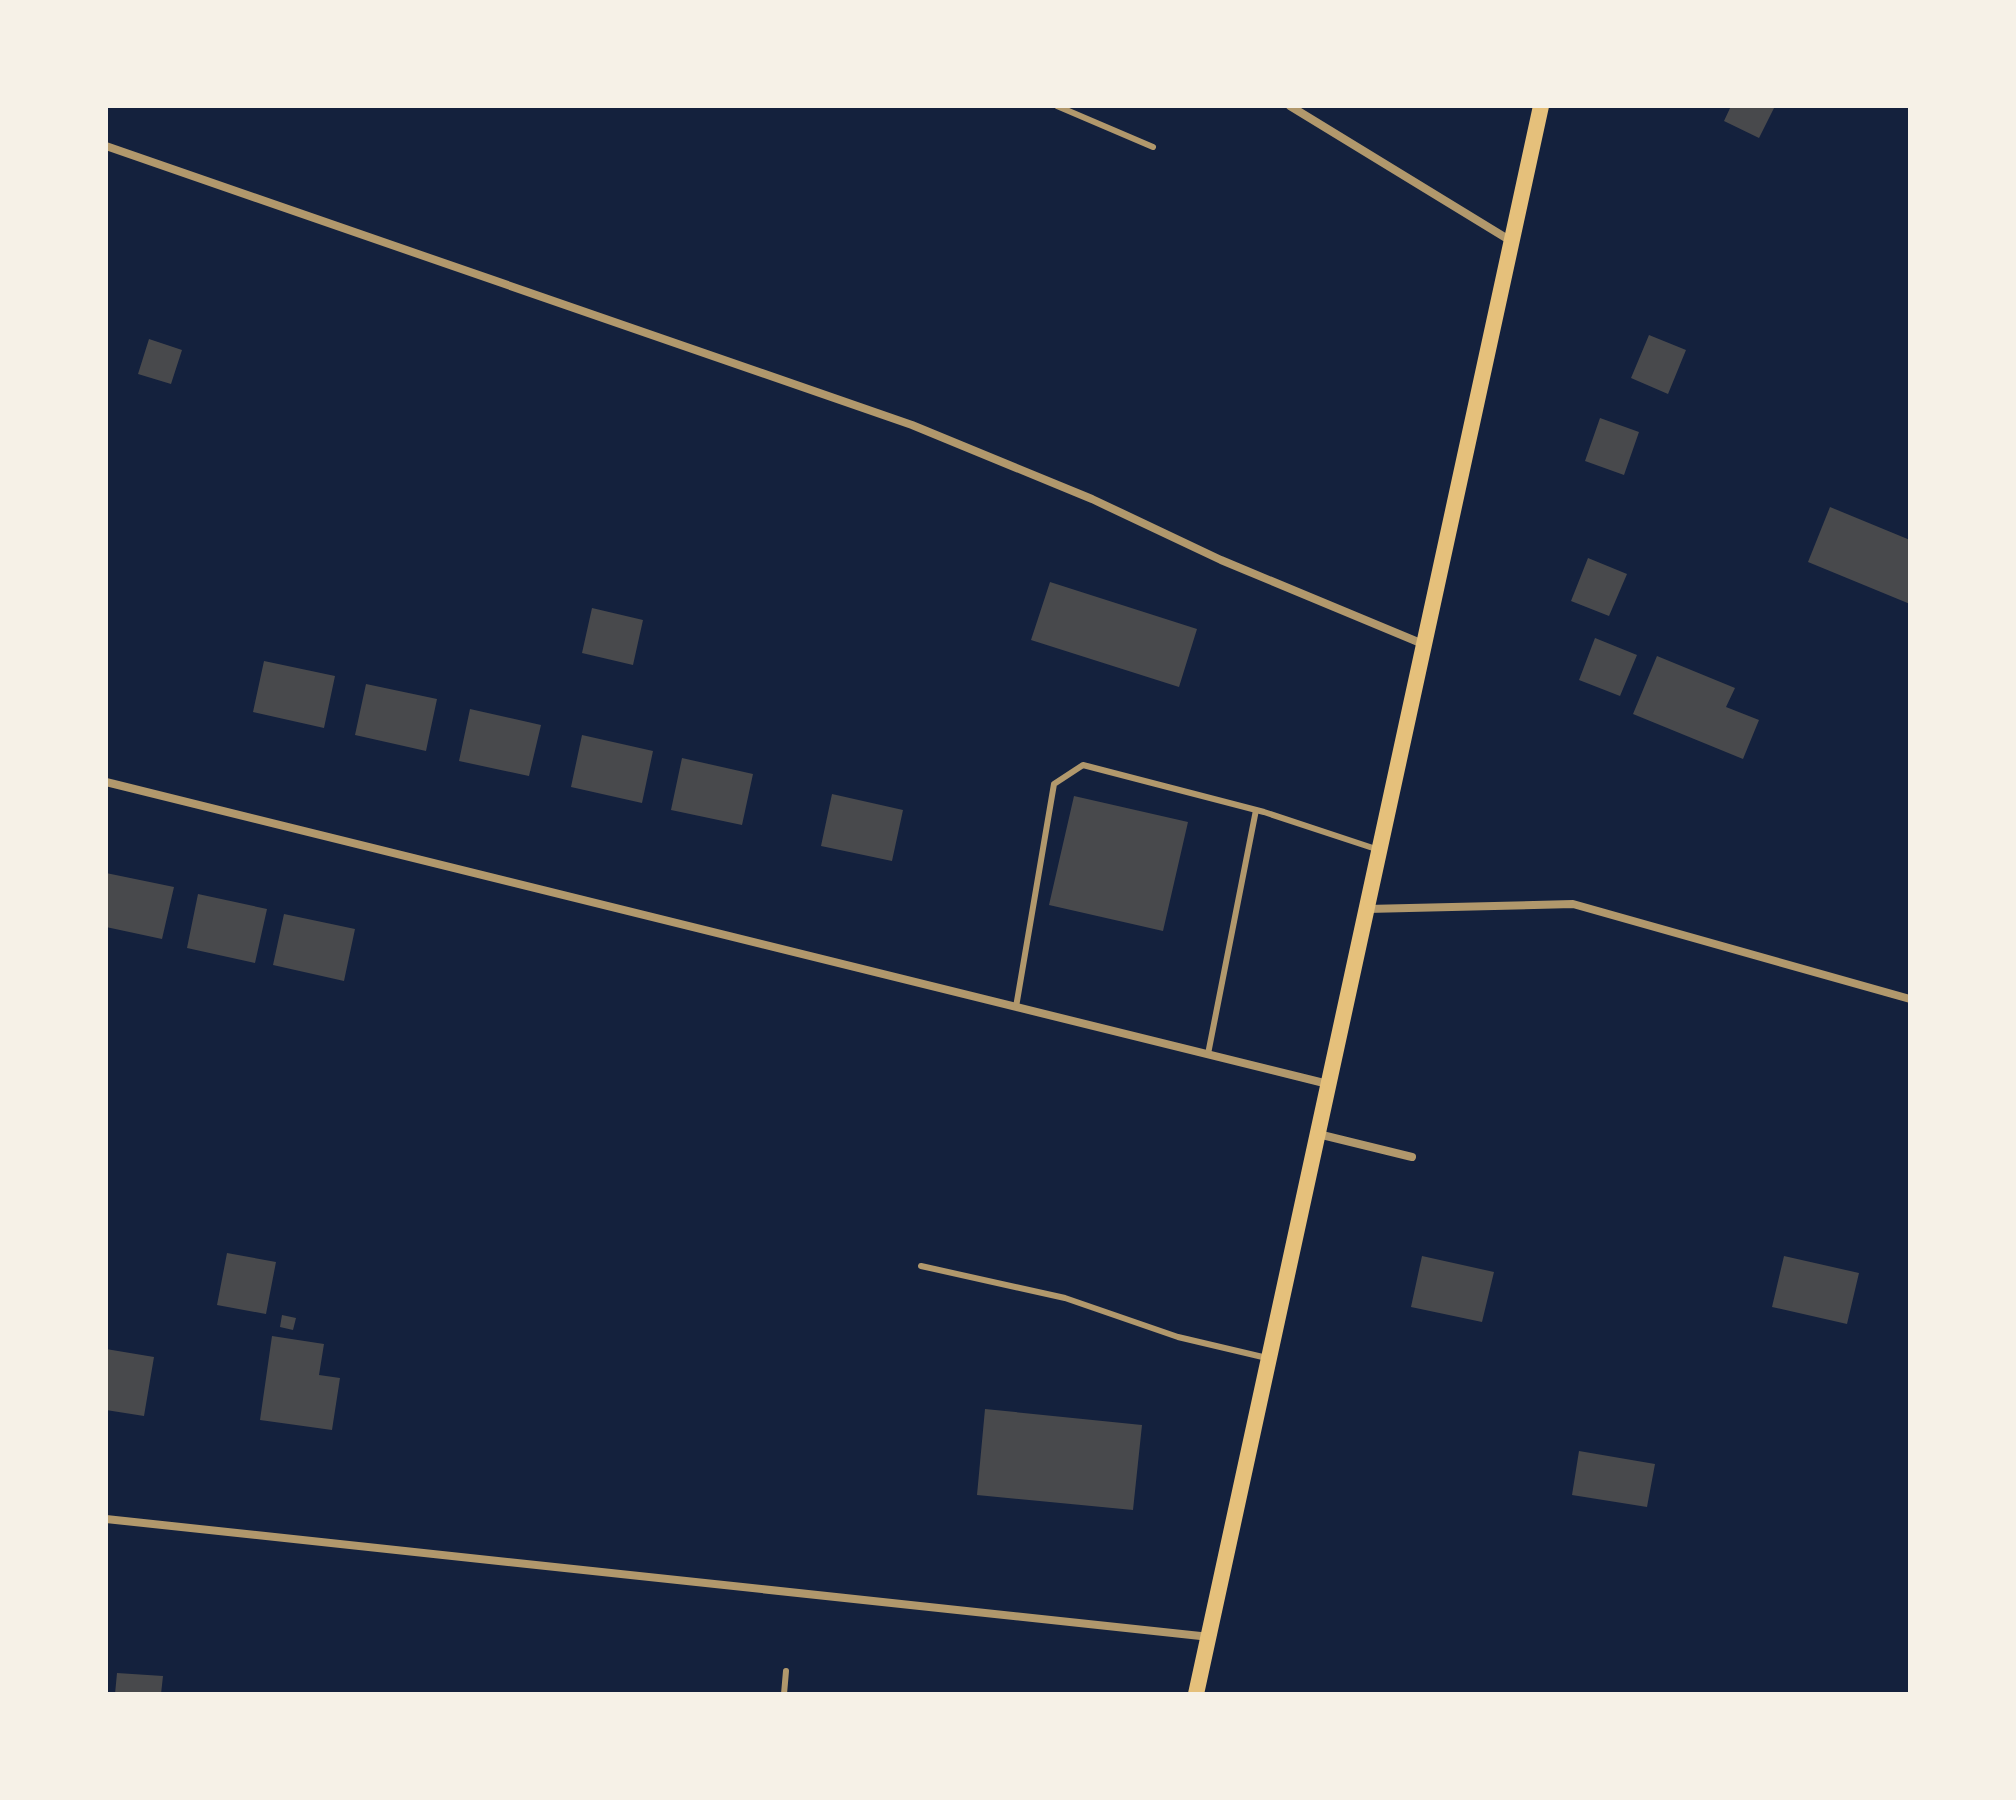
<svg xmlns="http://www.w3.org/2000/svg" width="2016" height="1800" viewBox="0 0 2016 1800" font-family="'IBM Plex Sans',sans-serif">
  <rect width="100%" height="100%" fill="#14213d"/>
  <path fill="#48494c" d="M1731,106H1775L1759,138L1724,121Z
    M1649,335L1686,350L1668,394L1631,378Z
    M149,339L182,350L171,384L138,374Z
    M1600,418L1639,432L1624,475L1585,461Z
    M1830,507L1910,540V604L1808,562Z
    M1588,558L1627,574L1609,616L1571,601Z
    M1050,582L1197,629L1179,687L1031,640Z
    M592,608L643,620L633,665L582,653Z
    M1595,638L1637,655L1620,696L1579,680Z
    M1657,656L1735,688L1726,707L1759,720L1743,759L1633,714Z
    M264,661L335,676L324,728L253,712Z
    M366,684L437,699L426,751L355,735Z
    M470,709L541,725L529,776L459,761Z
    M582,735L653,751L642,803L571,787Z
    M682,758L753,774L742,825L671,810Z
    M832,794L903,810L892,861L821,846Z
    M1074,796L1188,822L1163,931L1049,905Z
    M106,873L174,887L162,939L106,927Z
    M198,894L267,909L255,963L187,948Z
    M284,914L355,929L344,981L273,965Z
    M227,1253L276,1262L266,1314L217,1305Z
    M1422,1256L1494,1272L1482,1322L1411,1307Z
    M1784,1256L1859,1273L1847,1324L1772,1307Z
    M282,1315L296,1318L293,1330L280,1327Z
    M272,1336L324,1344L319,1375L340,1378L332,1430L260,1420Z
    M106,1349L154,1357L144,1416L106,1410Z
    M985,1409L1142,1425L1133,1510L977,1495Z
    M1579,1451L1655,1464L1647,1507L1572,1495Z
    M117,1673L163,1676L161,1694H115Z"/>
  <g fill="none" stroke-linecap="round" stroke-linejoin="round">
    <path stroke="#b1986c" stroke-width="6" d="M1057,106L1153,147
      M1016,1007L1054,784L1083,765L1264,812L1379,850
      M1208,1054L1256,810
      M921,1266L1065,1298L1178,1337L1267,1358
      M784,1694L786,1671"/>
    <path stroke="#b1986c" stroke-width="8" d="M1290,106L1511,241
      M106,146L912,425L1092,499L1221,560L1423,644
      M106,782L1328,1084
      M1367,909L1573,904L1910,999
      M1318,1134L1412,1157
      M106,1519L1210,1637"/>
    <path stroke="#e5c07b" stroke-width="16" d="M1196,1694L1541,106"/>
  </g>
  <rect width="2016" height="1800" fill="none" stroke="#f6f1e7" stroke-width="216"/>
</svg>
